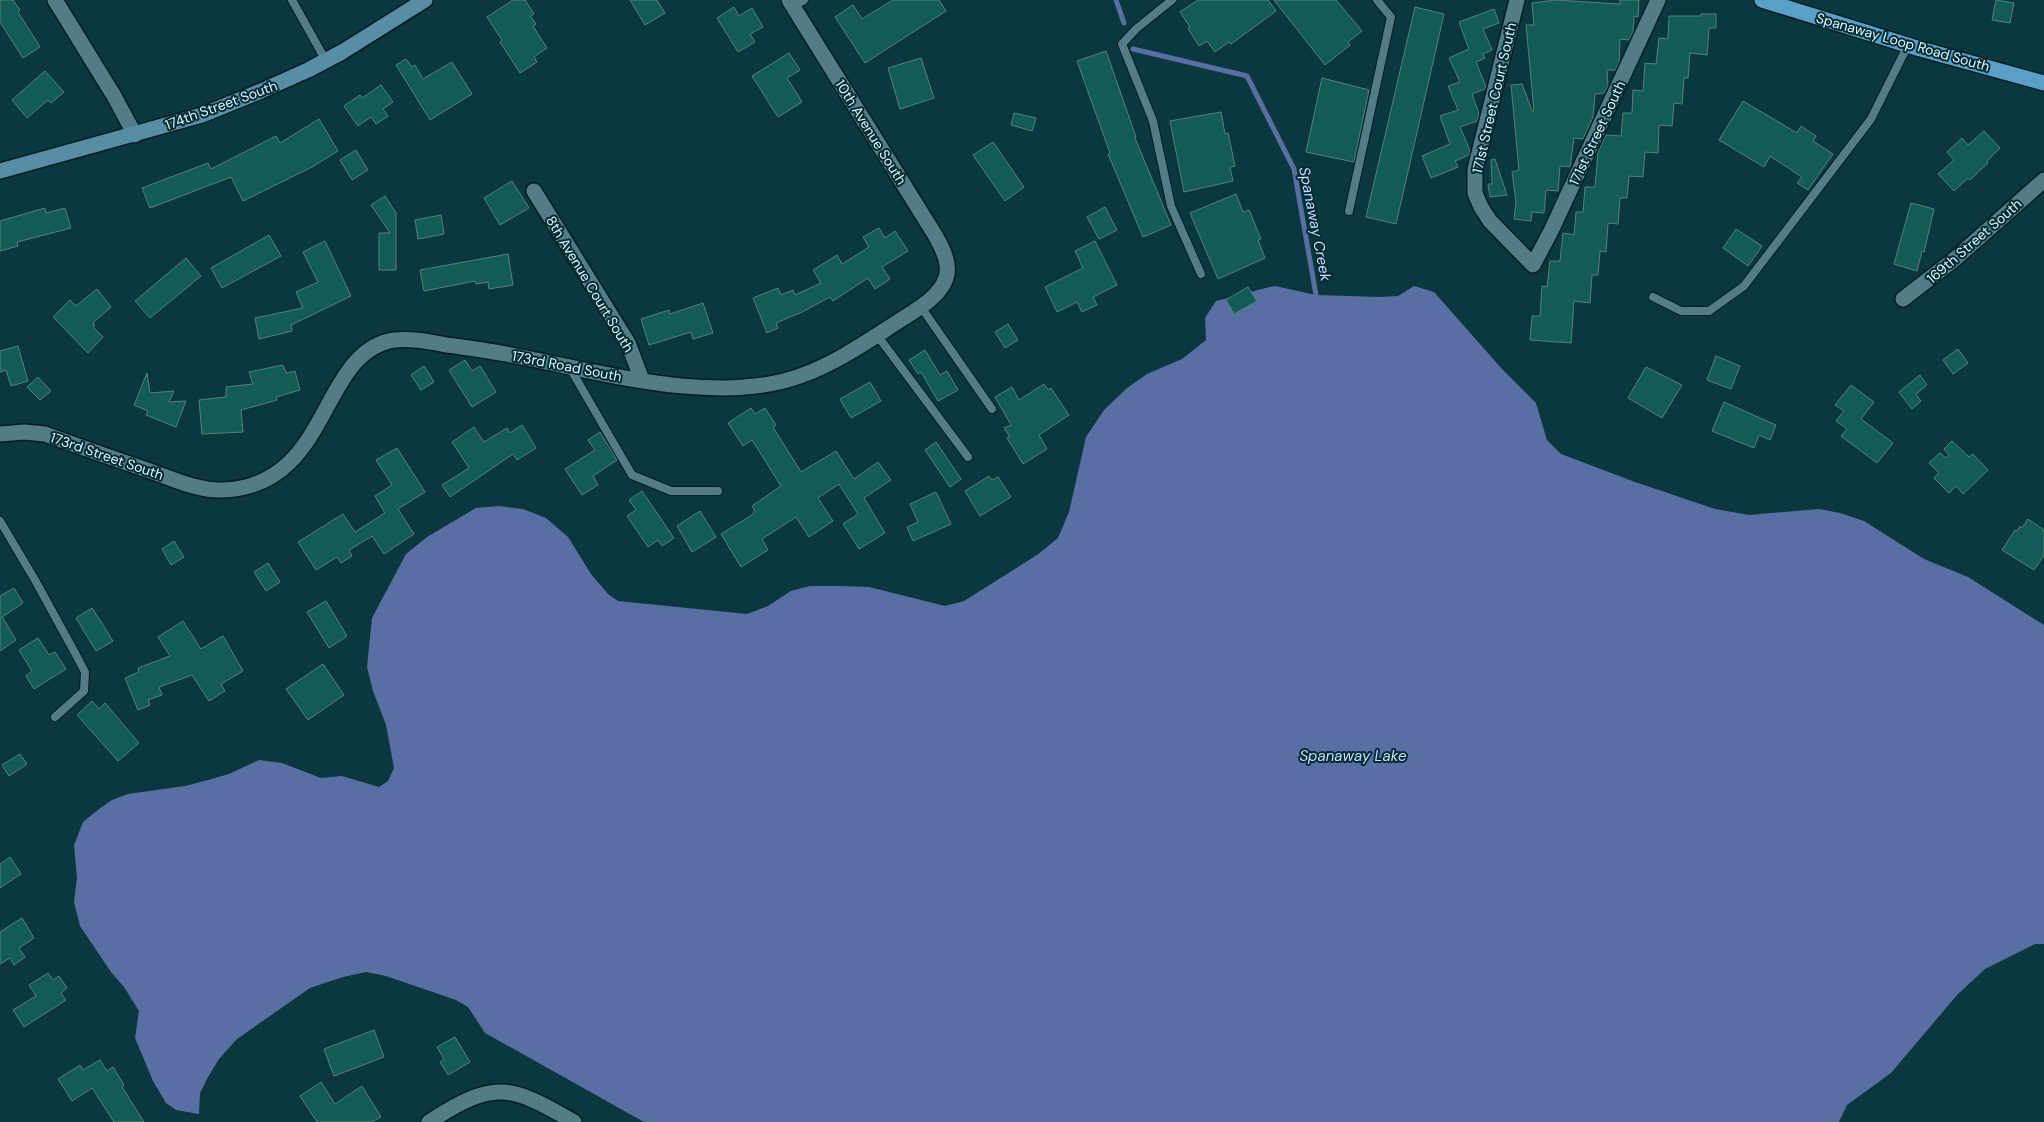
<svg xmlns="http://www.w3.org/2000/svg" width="2044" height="1122" viewBox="0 0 2044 1122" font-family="'DM Sans',sans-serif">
  <rect width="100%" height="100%" fill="#0b383f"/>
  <path fill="#596ea3" d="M1275,286L1316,295L1380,297L1398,296L1414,286L1434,292L1502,369L1536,403L1547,440L1561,454L1635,482L1715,509L1749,515L1819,509L1840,513L1864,521L1924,559L1968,577L2044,625V944H2035L1985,969L1957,995L1891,1073L1847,1105L1839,1122H644L485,1033L468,1007L456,1000L386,976L366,972L343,977L310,988L237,1039L219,1059L208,1077L200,1093L199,1114L176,1110L166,1103L153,1081L135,1038L139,1011L124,987L111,972L80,926L74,902L77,878L74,845L83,822L99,809L112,800L128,794L185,786L208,780L229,774L259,760L282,763L321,778L342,776L379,787L388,781L394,768L386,725L373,691L367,667L372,618L406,554L427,537L476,508L499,506L523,509L546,518L568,537L591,574L608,594L618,601L747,614L768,606L791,591L810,586H841L869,587L945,606L964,601L1037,555L1058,538L1069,512L1086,437L1104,410L1127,388L1147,374L1182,359L1206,340L1205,318L1216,301C1236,297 1255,290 1275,286Z"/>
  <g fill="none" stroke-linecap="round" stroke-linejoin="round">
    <path stroke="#596ea3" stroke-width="5" d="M1116,0L1124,23
      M1133,49L1247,76L1294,169L1316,295"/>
  </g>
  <path fill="#125c55" stroke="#57817b" d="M0,0H13L20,10L18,12L40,47L23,58L0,22Z
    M513,0H525L534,14L530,16L536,24L533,26L547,48L534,57L537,62L520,73L500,42L502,40L487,17Z
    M630,0H657L665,13L645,25Z
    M893,0H939L946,11L865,63L835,17L853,5L862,19Z
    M1198,0H1268L1276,11L1231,44L1229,42L1215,52L1207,41L1199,46L1188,28L1190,27L1180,12Z
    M1274,0H1336L1362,31L1348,42L1350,45L1325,65Z
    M1556,0L1620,4V0H1639L1638,17L1634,16L1633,32L1629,40L1620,39L1619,63L1615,70H1607L1608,86L1604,93L1595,94L1593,117L1583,139L1574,138L1570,167L1560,166L1558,191L1546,190L1544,213L1532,212L1531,221L1514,219L1516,202L1512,172L1519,170L1511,85L1522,84L1532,111H1534L1526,25H1534L1532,3Z
    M1996,0L2014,3L2010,23L1992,20Z
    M734,7L739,16L752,8L763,27L750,34L755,42L738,52L717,18Z
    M1415,7L1444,14L1396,224L1366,217Z
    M1494,9L1499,23L1483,29L1492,50L1483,54L1485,58L1476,62L1486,87L1485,89L1472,94L1479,114L1477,121L1460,127L1470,151L1469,155L1455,161L1458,167L1431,178L1422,156L1450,144L1440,116L1458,110L1448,86L1460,82L1449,58L1469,49L1459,22Z
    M1701,14H1716V28H1709L1707,55L1690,53L1688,78H1684L1682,104L1674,103L1672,126L1659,125L1658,153L1645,152L1643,177L1629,176L1627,198H1620L1618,224L1608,223L1606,252L1600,251L1598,275H1592L1590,303L1574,301L1571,343L1530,340L1532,316H1540L1542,286L1547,287L1550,261H1560L1563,233L1574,235L1576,212H1583L1585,187H1595L1598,152L1606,135L1621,136L1623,113H1632L1633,90L1643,91L1645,63L1656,64L1659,38L1668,39L1669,16H1701Z
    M1106,51L1136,137L1135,138L1171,225L1143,237L1108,154L1110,153L1077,61Z
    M789,53L800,70L787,78L802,102L778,117L752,76Z
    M921,58L934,98L900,109L888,68Z
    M406,59L412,67L415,65L423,79L452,62L472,94L430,120L396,65Z
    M45,71L64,92L51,103L48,100L27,118L12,100Z
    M1322,78L1369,90L1354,162L1306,152Z
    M381,85L393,102L383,109L388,116L376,124L371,117L358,126L344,106L360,95L362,98Z
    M1743,101L1797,133L1801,126L1816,136L1813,141L1833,154L1808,190L1797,183L1802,177L1770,156L1764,167L1719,140Z
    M1221,112L1225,134L1228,133L1235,166L1230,167L1233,181L1184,192L1170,121Z
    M1014,113L1036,118L1032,131L1011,125Z
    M319,119L338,151L312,167L243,201L231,177L150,208L142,188L208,163L211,169L276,136L280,143Z
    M1984,131L2000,148L1987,161L1988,163L1970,180L1968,178L1954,191L1938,174L1954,160L1947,152L1962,138L1968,145Z
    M993,142L1024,187L1005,201L973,155Z
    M356,150L368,170L352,180L340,160Z
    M1495,159L1507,195L1490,197L1488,184H1492L1491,160Z
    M512,181L529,208L500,225L484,198Z
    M1236,194L1243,212L1249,210L1261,239L1258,240L1265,258L1218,279L1190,213Z
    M385,196L396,213V270H379V233H390L371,205Z
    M1911,203L1934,209L1924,252L1922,251L1917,271L1894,264Z
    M1105,207L1117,230L1099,239L1087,217Z
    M45,208L46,213L65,208L71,228L17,242L18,246L0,251V221Z
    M441,215L444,234L418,239L415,220Z
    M879,228L885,238L895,231L908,251L882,267L890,279L875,289L868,278L833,301L830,297L802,312L776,323L778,328L767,333L753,298L778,288L781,295L793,290L795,295L821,283L813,270L837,255L842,264L869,247L863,237Z
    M1736,229L1762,246L1748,266L1723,248Z
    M269,235L281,256L222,288L211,268Z
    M325,241L351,296L291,325L292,331L259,339L255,318L303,308L296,292L318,282L303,252Z
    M1095,241L1117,285L1093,297L1097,305L1082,312L1077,302L1057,312L1045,287L1083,268L1075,251Z
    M508,254L513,285L489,289L488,282L476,284L475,281L424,291L420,270Z
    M186,258L201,276L150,318L135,301Z
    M1248,287L1257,301L1234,314L1226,300Z
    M97,289L111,307L93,323L95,325L93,327L103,337L88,353L53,317L70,300L76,306Z
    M703,303L713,333L693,339L691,332L649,345L641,319L669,310L670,314Z
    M1008,324L1018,340L1005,348L995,332Z
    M18,346L28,381L11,386L6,370L0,372V351Z
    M1958,349L1968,363L1953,374L1943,360Z
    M925,350L940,375L947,371L958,390L938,401L921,372L918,374L909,360Z
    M1716,356L1740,366L1731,389L1707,380Z
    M465,360L472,371L480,366L496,392L472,407L449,370Z
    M283,365L286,373L295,371L300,390L276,397L277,400L241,410L243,432L202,434L199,400L226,397V387L253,384L249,372Z
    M424,366L434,382L421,390L411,375Z
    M1646,367L1682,385L1662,418L1628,398Z
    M147,373L150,393L174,391L169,402L186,401L176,427L146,415L148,411L134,405Z
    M1920,375L1927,385L1916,394L1921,401L1912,409L1899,392Z
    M38,377L51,391L40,400L27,387Z
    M870,382L881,401L851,418L840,399Z
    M1044,384L1048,390L1051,388L1069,415L1039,435L1047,449L1023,464L1007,438L1010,437L1004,428L1011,425L995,397L1012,387L1019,400Z
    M1851,385L1874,402L1861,419L1893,443L1877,463L1841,436L1847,429L1836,421L1844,411L1835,405Z
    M1724,402L1776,425L1770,440L1759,435L1754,448L1712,431Z
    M751,408L755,414L765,408L776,425L773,427L801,472L836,451L854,479L878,462L891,480L864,498L885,533L859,549L843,524L858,514L839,484L818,498L833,521L809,537L796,517L762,539L768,550L741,567L721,534L752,515L755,511L752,506L781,486L752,440L743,446L728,423Z
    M522,425L536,448L517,460L513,454L450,497L442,485L469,468L452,442L474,427L484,442L507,428L510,433Z
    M600,432L617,460L593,476L598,485L582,495L565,469L595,450L588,440Z
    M1952,441L1969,457L1973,454L1988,470L1963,494L1956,486L1949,493L1934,478L1939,473L1929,463L1940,453L1946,458L1949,455L1944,449Z
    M936,442L961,479L950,487L925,450Z
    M397,448L425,492L398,509L414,534L384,554L372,536L349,550L352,556L341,563L337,557L316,570L298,542L343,514L355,532L385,513L375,496L392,485L376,460Z
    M989,476L992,480L998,477L1011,497L980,516L965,491Z
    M642,491L674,538L662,546L658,540L648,547L627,516L636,510L629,500Z
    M936,492L951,524L913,541L907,527L918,522L910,504Z
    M700,511L716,537L692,552L677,526Z
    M2028,519L2044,530V555L2034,570L2002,550L2015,530L2017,531L2020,526L2022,528Z
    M174,541L184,557L171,565L162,549Z
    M268,563L280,582L266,591L254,572Z
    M14,588L23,603L2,617L16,640L0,651V596Z
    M326,601L347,636L329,648L307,612Z
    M92,608L113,641L96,651L76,618Z
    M183,621L201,649L223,636L243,671L221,684L225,691L209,701L192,675L159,687L162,695L148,700L150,705L138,710L125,678L139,672L138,668L170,656L158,637Z
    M38,638L49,655L55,652L66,669L34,689L26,676L32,671L19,650Z
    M323,664L344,695L308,720L286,689Z
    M92,701L99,709L105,703L139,743L118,761L77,715Z
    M20,754L27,764L9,776L2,765Z
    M10,857L21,874L0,888V864Z
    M22,918L34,938L19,948L25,957L14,965L10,958L0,964V932Z
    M48,973L53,980L59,976L67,988L61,993L66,1000L24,1027L13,1010L36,996L29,985Z
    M374,1030L384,1057L334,1076L324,1049Z
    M455,1037L470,1062L448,1075L440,1062L444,1059L437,1047Z
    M100,1060L107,1071L113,1067L124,1085L122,1087L144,1122H114L92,1088L72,1101L58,1079L80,1065L83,1070Z
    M321,1082L335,1104L362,1086L381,1117L372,1122H317L300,1096Z"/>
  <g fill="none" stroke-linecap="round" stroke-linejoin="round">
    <g stroke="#001e23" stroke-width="10">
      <path id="lane" d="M292,0L326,61
        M1172,0L1136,29L1122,44L1153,121L1171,206L1201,274
        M794,6L804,0
        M1349,211L1391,17L1377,0
        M1653,297L1681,311H1709L1744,286L1871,119L1908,45
        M921,307L992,409
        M877,335L968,457
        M570,368L632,475L671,491H718
        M0,521L35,580L75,653L85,672L84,691L55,717"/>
    </g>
    <g stroke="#001e23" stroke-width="18">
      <path id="street" d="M55,0L114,96L135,135
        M1517,0L1475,169V193L1481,207L1490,221L1533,265L1551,231L1658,0
        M534,191L628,343L642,380
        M1903,299L1956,258L2044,180
        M0,434L24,432L45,434C80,447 115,459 150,471C173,479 198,491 222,490C332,487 318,352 394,340C412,338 430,342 447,345C470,348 493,351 516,356C601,372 717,406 800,376C837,363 869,340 902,319C920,308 951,290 947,265C946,254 940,244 935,235L789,0
        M429,1122C494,1080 509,1084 574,1122"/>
    </g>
    <g stroke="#001e23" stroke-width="18">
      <path id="secondary" d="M0,171L202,115L261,91L308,70L342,52L425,0"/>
    </g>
    <g stroke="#001e23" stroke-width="18">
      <path id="primary" d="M1762,0L1917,48L2044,83"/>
    </g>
    <use href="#lane" stroke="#537d86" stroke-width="8"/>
    <use href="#street" stroke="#537d86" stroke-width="15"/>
    <use href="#secondary" stroke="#578ea6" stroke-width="15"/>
    <use href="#primary" stroke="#5aa0c6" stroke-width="15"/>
  </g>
  <g text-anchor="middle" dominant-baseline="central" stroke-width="4" stroke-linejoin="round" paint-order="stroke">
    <g font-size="14" fill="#dff5fa" stroke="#002d35">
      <text transform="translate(1903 42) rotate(16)">Spanaway Loop Road South</text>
      <text transform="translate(1494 98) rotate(-77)">171st Street Court South</text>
      <text transform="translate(221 105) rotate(-20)">174th Street South</text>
      <text transform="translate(871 132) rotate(58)">10th Avenue South</text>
      <text transform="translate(1597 133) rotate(-65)">171st Street South</text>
      <text transform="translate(1974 241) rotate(-41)">169th Street South</text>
      <text transform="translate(590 284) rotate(59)">8th Avenue Court South</text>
      <text transform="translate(567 366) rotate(11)">173rd Road South</text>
      <text transform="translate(107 456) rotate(19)">173rd Street South</text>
    </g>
    <g font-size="15" font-style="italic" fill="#cedcfd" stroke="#002d35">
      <text transform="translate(1315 224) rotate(79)">Spanaway Creek</text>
      <text x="1353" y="756">Spanaway Lake</text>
    </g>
  </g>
</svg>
